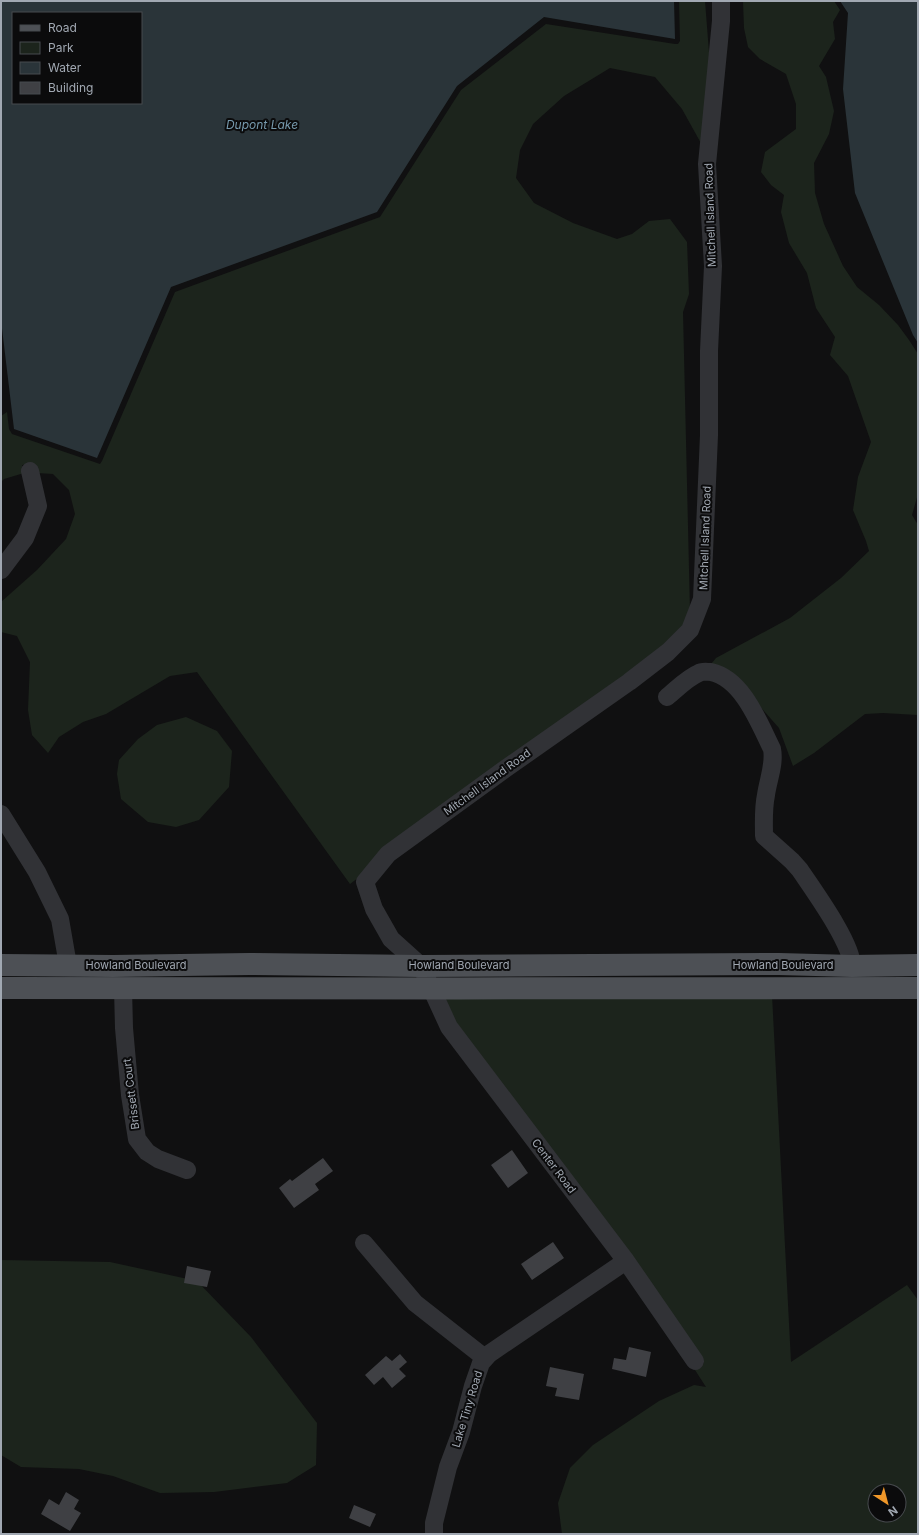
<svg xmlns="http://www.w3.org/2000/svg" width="919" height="1535" viewBox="0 0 919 1535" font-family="Inter,sans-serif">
  <rect width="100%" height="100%" fill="#101011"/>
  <path fill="#1c241c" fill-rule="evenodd" d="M679,1H705L710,65L702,145L682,109L655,77L610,68L564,96L533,124L520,150L516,178L534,203L573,223L617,239L632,234L649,221L670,219L687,242L689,294L683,312L690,612L685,626L664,646L350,884L197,672L170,676L106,714L83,722L59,737L48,753L32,735L28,710L30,662L17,636L1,632V602L37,570L66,539L75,514L69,490L53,474L37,473L35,464L22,465L24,473L4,479L1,482V416L7,412L9,429L12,434L100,464L102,461L175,292L380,217L461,90L546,24L675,44H678L680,41Z
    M743,1H834L840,10L833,22L835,39L819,66L826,77L834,111L829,134L814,163L815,193L824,224L843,266L857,287L879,305L898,325L909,340L918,354V494L912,515L918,525V715L883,713L865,714L814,753L793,766L779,728L732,675L711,664L716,658L790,618L841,578L869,551L866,541L853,510L858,477L871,442L848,376L830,355L835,337L816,308L807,273L789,243L781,212L784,195L771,185L761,172L765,152L796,129V104L786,74L760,59L748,47L744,28Z
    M186,717L217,731L232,751L229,787L199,820L176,827L148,822L121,799L117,774L119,760L138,739L157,725Z
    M442,995H772L791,1362L907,1285L918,1300V1534H562L558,1503L570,1468L593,1445L659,1401L694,1385L706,1387L695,1370L704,1363L627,1251L455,1024ZM875,1491H899V1515H875Z
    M1,1260L110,1262L197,1281L251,1337L317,1423L316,1465L287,1483L214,1492L160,1493L113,1476L79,1469L21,1467L1,1455Z"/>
  <path fill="#2a3439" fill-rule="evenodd" d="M1,1H674L675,39L544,17L457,86L377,212L171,287L97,458L14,429L1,320ZM13,13H141V103H13Z
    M840,1H918V343L913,335L855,193L843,89L848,13Z"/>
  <path fill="#3f4044" d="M512,1150L528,1173L508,1188L491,1165Z
    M323,1158L333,1171L315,1184L319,1190L294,1208L279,1188L290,1179L292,1181Z
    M553,1242L564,1258L532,1280L521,1264Z
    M187,1266L211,1271L207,1287L184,1283Z
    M629,1347L651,1352L646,1377L612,1369L614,1358L626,1360Z
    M400,1354L407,1362L399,1369L406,1376L392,1388L383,1377L374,1385L365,1375L386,1356L392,1361Z
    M550,1367L584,1374L579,1400L555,1396L557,1388L546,1386Z
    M66,1492L79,1500L74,1509L81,1513L70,1531L41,1514L49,1499L59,1505Z
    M354,1505L376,1514L370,1527L349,1518Z"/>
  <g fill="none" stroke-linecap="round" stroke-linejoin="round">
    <path stroke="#313236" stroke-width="18" d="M1,570L25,538L38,506L30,471
      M667,697C677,689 687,678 699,673C702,671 707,672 711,672C743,679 759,723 772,749C775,764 768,780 766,795C763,809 764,822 764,836L792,861L800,870C814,891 852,943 852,966
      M1,814L37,872L60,919L68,965
      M123,988L124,1028L130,1095L137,1139L147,1152L158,1159L187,1170
      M364,1243L415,1303L485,1358
      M695,1361L626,1261L449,1027L421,966L391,939L374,909L365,882L388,854L505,769L629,682L668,652L690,630L702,599L709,435V351L713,266L707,164L721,21V1
      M434,1534V1523L448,1467L461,1432L473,1386L481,1363L489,1354L626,1261"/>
    <path stroke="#4d5055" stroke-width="22" d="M1,965L113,966L249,964L421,966L779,964L852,966L918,965
      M1,988C307,987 612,990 918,988"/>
  </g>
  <g text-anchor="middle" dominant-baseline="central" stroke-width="4" stroke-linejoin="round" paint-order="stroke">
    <g font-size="11" fill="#a1a8b2" stroke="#0b0b0c">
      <text transform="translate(710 215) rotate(-92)">Mitchell Island Road</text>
      <text transform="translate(705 538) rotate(-88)">Mitchell Island Road</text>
      <text transform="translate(487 782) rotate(-36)">Mitchell Island Road</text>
      <text x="136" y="965">Howland Boulevard</text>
      <text x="459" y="965">Howland Boulevard</text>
      <text x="783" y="965">Howland Boulevard</text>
      <text transform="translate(131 1094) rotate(-97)">Brissett Court</text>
      <text transform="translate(554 1166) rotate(53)">Center Road</text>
      <text transform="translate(467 1409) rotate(-73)">Lake Tiny Road</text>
    </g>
    <g font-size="12" font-style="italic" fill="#779aae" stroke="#0b0b0c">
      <text x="262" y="124">Dupont Lake</text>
    </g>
  </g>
  <rect width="919" height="1535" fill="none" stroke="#a1a8b2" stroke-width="4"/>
  <rect x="12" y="12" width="130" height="92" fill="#0b0b0c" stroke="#474a4e"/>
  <rect x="20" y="25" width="20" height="6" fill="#4d5055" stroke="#474a4e"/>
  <text x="48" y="32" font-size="12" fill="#a1a8b2">Road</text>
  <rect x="20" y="42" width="20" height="12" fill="#1c241c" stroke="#474a4e"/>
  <text x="48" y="52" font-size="12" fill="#a1a8b2">Park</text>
  <rect x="20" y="62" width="20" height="12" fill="#2a3439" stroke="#474a4e"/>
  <text x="48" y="72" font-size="12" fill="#a1a8b2">Water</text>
  <rect x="20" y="82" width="20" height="12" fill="#3f4044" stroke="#474a4e"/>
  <text x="48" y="92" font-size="12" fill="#a1a8b2">Building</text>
  <g transform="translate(887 1503) rotate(144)"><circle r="19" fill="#0b0b0c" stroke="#474a4e"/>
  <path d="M0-3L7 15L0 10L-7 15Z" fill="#f09729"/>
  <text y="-6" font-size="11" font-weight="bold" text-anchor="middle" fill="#a1a8b2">N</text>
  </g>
</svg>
